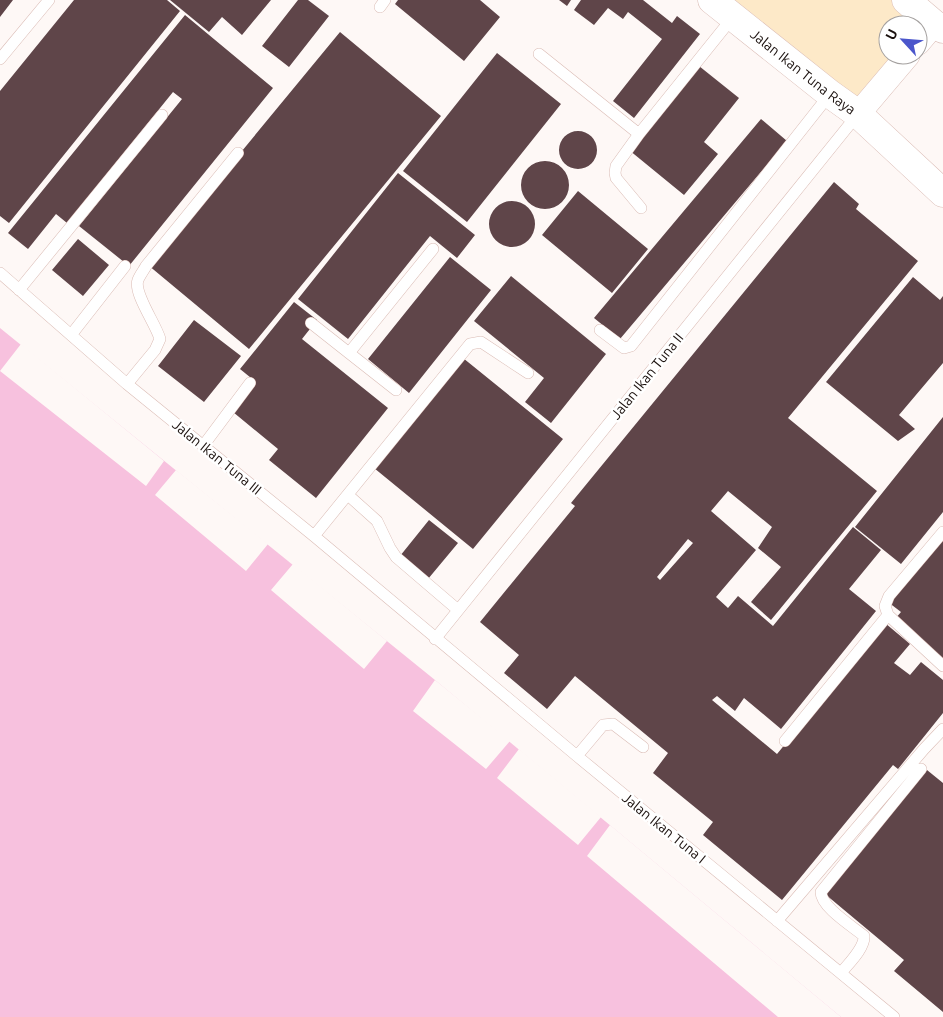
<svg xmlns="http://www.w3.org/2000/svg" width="943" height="1017" viewBox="0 0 943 1017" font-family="Ubuntu,sans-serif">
  <rect width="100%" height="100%" fill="#fef8f6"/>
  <path fill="#fde9c8" d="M733,0H894L918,25H888V55H895L856,99Z"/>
  <path fill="#f7c1de" d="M0,328L435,680L841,1017H0Z"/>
  <path fill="#fef8f6" d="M21,344L164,461L146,486L0,371Z
    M176,470L268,544L246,571L155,495Z
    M293,564L387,641L364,669L271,590Z
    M435,680L510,741L486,769L413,711Z
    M519,749L601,817L578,845L497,778Z
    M610,825L841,1017H778L587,856Z"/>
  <path fill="#5f4549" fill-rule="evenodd" d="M0,0H13L0,17Z
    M74,0H167L180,11L9,223L0,216V91Z
    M170,0H271L242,35L222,17L209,32Z
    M298,0H308L329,16L289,67L262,46Z
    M398,0H480L500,17L464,61L395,4Z
    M559,0H571L567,6Z
    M581,0H643L672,23L677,16L700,34L634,118L613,101L662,39L628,12L623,19L608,8L594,25L574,10Z
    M185,15L273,88L129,266L79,226L182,99L173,92L67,223L56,214L28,249L8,233Z
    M340,32L441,116L249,349L148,265Z
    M497,53L561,104L467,222L403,171Z
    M699,66L739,98L704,142L718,154L684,195L629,150Z
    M761,119L787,141L620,339L594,318Z
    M559 150a19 19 0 1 1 38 0a19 19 0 1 1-38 0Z
    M521 185a24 24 0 1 1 48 0a24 24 0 1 1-48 0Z
    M398,173L475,235L457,258L430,236L348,339L298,299Z
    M834,182L859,204L856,209L918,261L788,418L877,491L771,620L751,602L781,567L758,548L772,527L728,491L711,511L756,550L716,597L728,608L738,596L773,626L853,527L881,550L849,589L876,611L781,729L744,698L735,711L717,696L712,700L777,754L885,623L910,644L894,663L910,675L921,662L943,680V713L898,769L893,765L782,900L703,835L713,822L653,773L668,753L575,676L547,709L504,673L519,655L480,622L575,506L571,503ZM688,539L693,543L660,580L657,577Z
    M578,191L648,249L612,293L542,235Z
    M489 224a23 23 0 1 1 46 0a23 23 0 1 1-46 0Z
    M78,239L109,265L83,296L52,270Z
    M450,257L491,290L409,393L368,359Z
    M511,276L606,354L551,423L525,402L544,378L474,321Z
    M913,277L940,300L943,296V363L899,415L915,429L898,441L826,382Z
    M294,302L317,320L302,339L388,408L316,498L269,460L278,449L233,412L256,382L240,369Z
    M194,320L241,356L204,402L158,366Z
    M463,358L563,439L473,549L374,468Z
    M943,417V512L901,564L855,527Z
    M429,520L458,543L428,579L400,556Z
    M943,539V660L895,619L901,612L888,602Z
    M927,770L943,783V1012L894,971L904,960L825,894Z"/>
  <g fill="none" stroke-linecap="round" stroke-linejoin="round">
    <g stroke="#dabbb4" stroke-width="12">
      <path id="service" d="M380,7L385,0
        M539,54L639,134
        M0,59L49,0
        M641,208L616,178L615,173L616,166L639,134L733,17
        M0,273L127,384L314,536L577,756L894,1017
        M19,290L162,115
        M311,323L349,353L433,249
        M600,330L624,348L631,346L830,94
        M71,335L125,266
        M349,353L396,390
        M127,384L155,350L160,339C156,324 133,293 138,280C140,275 144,270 146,266L238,153
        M203,446L250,383
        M348,495L377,521L390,548L396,557L458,610
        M314,536L470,344L481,342L528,373
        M888,615L943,666
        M435,639L858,114
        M785,741L888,615L885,606L889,596L943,532
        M577,756L603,725L613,724L643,747
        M777,921L924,749L943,729
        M841,973C848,964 865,948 864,936C852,926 821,907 821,892L921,769"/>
    </g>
    <g stroke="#dabbb4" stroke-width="25">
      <path id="minor" d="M918,43L934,24
        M858,114L908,55"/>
    </g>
    <g stroke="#dabbb4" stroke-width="29">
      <g id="tertiary">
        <path id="s1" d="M712,0L830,94L858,114L943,193"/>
        <path d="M906,0L934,24L943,29"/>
      </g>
    </g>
    <use href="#service" stroke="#fff" stroke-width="11"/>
    <use href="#minor" stroke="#fff" stroke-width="24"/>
    <use href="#tertiary" stroke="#fff" stroke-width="28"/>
  </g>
  <g text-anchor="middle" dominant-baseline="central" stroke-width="5" stroke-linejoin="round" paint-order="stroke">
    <g font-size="14" fill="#1b110e" stroke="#fff">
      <text stroke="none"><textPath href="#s1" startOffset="116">Jalan Ikan Tuna Raya</textPath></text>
      <text transform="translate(647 376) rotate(-51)">Jalan Ikan Tuna II</text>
      <text transform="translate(217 457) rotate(39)">Jalan Ikan Tuna III</text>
      <text transform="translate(664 828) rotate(39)">Jalan Ikan Tuna I</text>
    </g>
  </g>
  <g transform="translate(903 40) rotate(296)"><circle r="24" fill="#ffffff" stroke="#a4a09f"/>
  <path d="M0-4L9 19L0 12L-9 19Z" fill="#4b56cb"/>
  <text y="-8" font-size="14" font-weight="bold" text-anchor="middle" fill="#1b110e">U</text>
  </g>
</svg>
